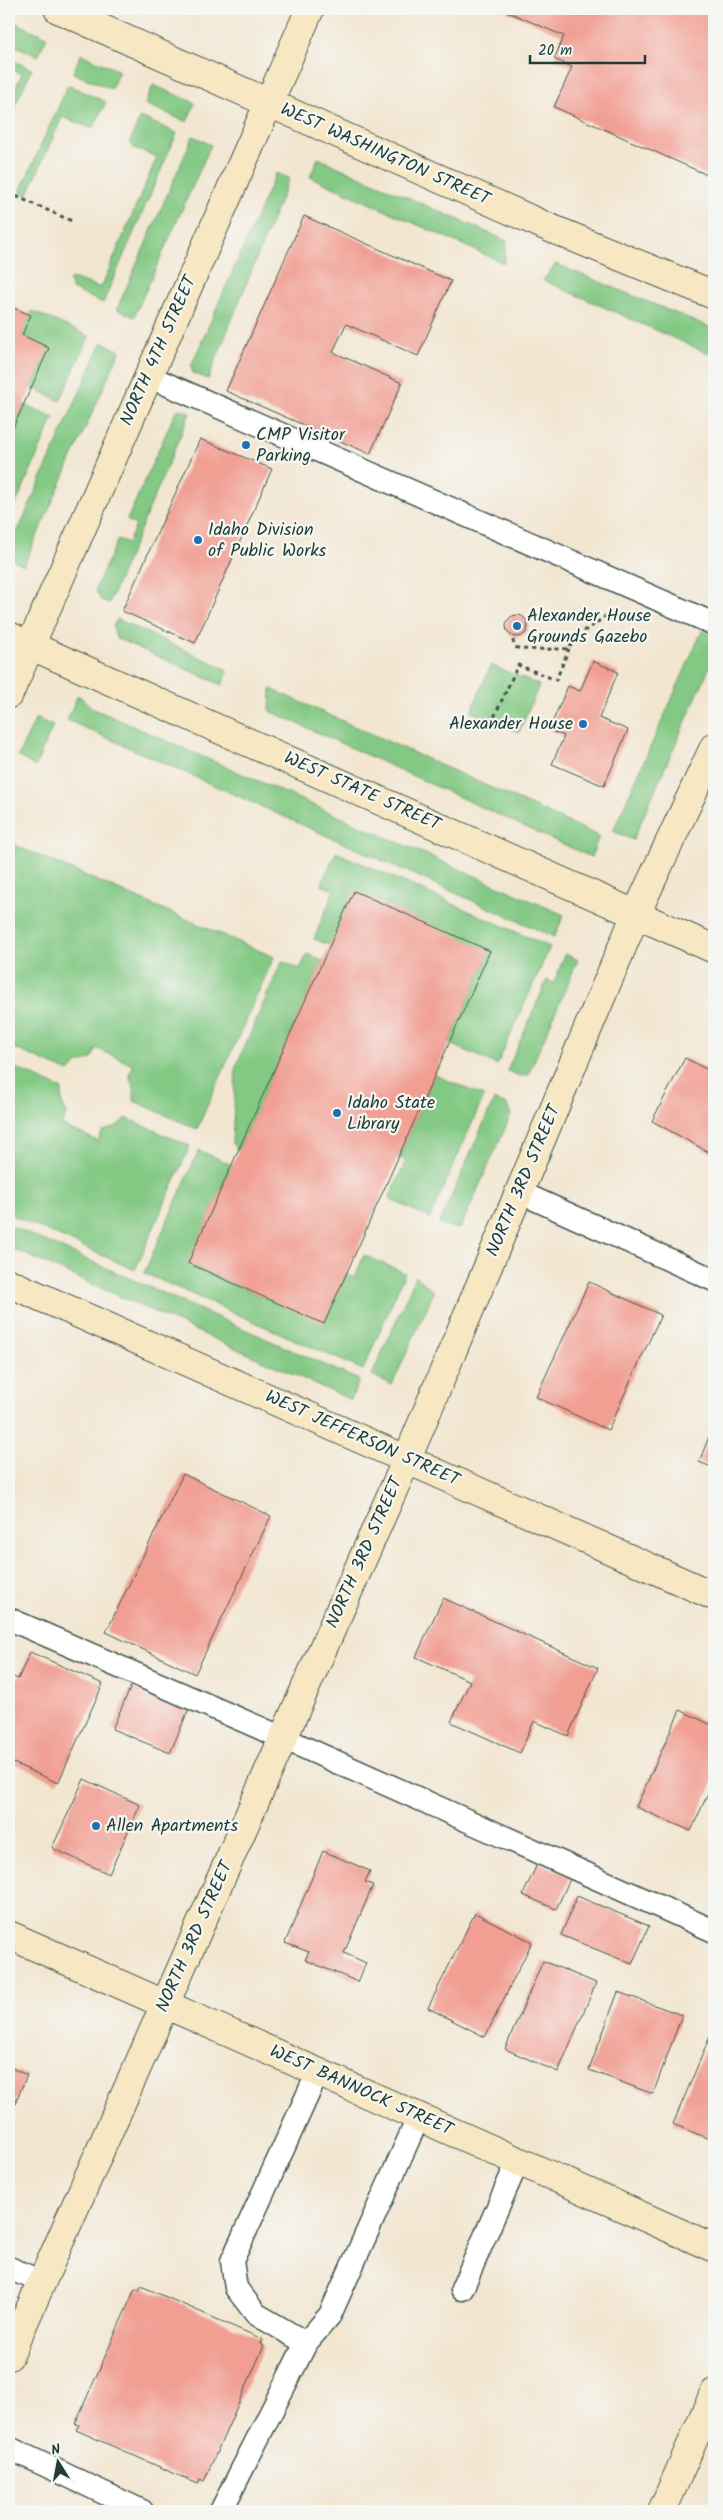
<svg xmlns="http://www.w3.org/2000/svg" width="723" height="2520" viewBox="0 0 723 2520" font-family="Kalam,sans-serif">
  <rect width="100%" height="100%" fill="#f6f6f2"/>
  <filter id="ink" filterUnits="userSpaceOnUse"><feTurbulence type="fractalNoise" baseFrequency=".02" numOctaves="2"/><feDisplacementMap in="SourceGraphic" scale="10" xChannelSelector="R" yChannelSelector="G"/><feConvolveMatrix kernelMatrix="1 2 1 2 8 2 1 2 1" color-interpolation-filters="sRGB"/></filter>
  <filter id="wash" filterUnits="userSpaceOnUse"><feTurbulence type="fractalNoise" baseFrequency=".0096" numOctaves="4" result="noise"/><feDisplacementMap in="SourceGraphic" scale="20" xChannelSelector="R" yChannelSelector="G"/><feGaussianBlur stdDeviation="1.12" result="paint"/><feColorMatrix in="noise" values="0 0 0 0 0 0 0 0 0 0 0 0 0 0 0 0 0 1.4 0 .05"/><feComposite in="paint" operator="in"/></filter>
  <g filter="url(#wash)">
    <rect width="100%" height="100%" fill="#f2e6d1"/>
    <path fill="#83c984" stroke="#51835c" d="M9,20L47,37L38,56L9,43Z
      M81,54L119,71L111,89L73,73Z
      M9,59L32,69L15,105H12L10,100L22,74L9,68Z
      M68,85L106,102L95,125L91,128L62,117L27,196L20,192Z
      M153,85L195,103L187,122L145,104Z
      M140,117L177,133L103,303L72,289L69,281L73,278L101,288L157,157L134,148L130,142Z
      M193,136L211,145L134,317L117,309Z
      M318,158L507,241L504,263L310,177Z
      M276,173L289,178L208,379L193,373L191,366Z
      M556,264L714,329V356L543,280Z
      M32,311L89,336L60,401L31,387L49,348L22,335Z
      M102,342L120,351L24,565L9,558V551Z
      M23,404L54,417L9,520V437Z
      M181,409L190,413L109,603L101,600L95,589L118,539L128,543L136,525L127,520L176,411Z
      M117,619L226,669L227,674L222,685L116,638L113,627Z
      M702,631L714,636V657L633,840L613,831Z
      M491,665L539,685L519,732L471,712Z
      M271,689L599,836L591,857L270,711Z
      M78,695L94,709L564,915L554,937L67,720Z
      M36,718L53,726L35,767L18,756Z
      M12,844L274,957L197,1129L134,1101V1088L129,1075L133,1065L96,1048L92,1059L77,1064L69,1072L9,1046V852Z
      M336,852L550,947L497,1065L449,1043L490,951L330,945L314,939L334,890L321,885Z
      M307,954L323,961L238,1151L232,1143L236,1066L282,961L300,969Z
      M565,954L578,960L528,1075L520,1076L507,1071L547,980L554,983Z
      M9,1065L62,1089V1104L67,1114L61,1125L98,1141L103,1131L115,1127L126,1118L190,1146L135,1270L9,1214Z
      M435,1075L484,1096L430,1218L389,1199L406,1161L398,1157Z
      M494,1100L507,1105L511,1115L460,1229L439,1224Z
      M199,1150L232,1165L188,1264L324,1323L346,1274L355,1278L364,1255L405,1273L363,1370L144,1273Z
      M9,1225L359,1380L351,1400L9,1247Z
      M416,1276L434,1292L392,1385L372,1375Z"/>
    <g id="blocks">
      <path fill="#f19f93" d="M501,9H714V178L554,107L572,67L554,59L564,36Z
        M304,216L451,281L418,356L346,324L333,352L402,383L370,454L226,391Z
        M9,306L31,315L22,335L49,348L9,437Z
        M200,439L272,469L195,643L122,611Z
        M506 626a11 11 0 1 1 22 0a11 11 0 1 1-22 0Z
        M593,661L618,672L599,718L628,730L604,786L552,764L564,736L549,730L568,686L580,691Z
        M354,891L490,951L324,1324L188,1263Z
        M685,1058L714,1073V1155L652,1121Z
        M589,1282L661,1315L608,1430L536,1397Z
        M714,1424V1468L699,1462Z
        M183,1474L271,1516L195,1674L106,1632Z
        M443,1598L598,1668L568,1736L534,1721L520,1753L451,1722L470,1681L416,1657Z
        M30,1652L103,1684L58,1783L9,1761V1675L18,1679Z
        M133,1682L190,1706L170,1753L112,1729Z
        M680,1710L714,1726V1780L691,1831L636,1807Z
        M84,1779L140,1805L109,1874L52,1848Z
        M323,1851L370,1871L365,1882L373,1885L344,1953L366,1963L358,1982L305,1960L309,1952L285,1943Z
        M538,1862L571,1877L556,1909L523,1895Z
        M577,1896L649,1926L632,1964L561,1935Z
        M475,1913L532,1942L485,2037L428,2008Z
        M543,1961L596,1983L558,2072L505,2049Z
        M618,1992L682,2015L653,2094L589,2070Z
        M714,2027V2141L673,2124Z
        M9,2067L27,2075L9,2118Z
        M141,2286L262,2339L260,2344L264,2346L204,2481L200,2479L198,2484L76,2430L79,2425L75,2424L135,2289L139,2291Z"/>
    </g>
  </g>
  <g filter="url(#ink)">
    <use href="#blocks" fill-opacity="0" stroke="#3f564c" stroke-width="1"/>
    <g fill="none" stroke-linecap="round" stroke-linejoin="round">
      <g stroke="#3f564c" stroke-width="25">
        <path id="lane" d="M148,376L714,624
          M519,1192L714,1280
          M9,1619L283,1738L714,1931
          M9,2268L42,2282
          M462,2289L518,2161
          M306,2343L256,2314L236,2288L232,2261L318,2072
          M9,2448L142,2511
          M221,2511L306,2343L330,2315L419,2116"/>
      </g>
      <g stroke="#3f564c" stroke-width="30">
        <path id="secondary" d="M58,9L550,228L714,295
          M9,636L714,949
          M9,694L310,9
          M9,1283L714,1596
          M9,1935L714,2248
          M9,2356L407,1459L636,914L714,747
          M662,2511L714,2393"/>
      </g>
      <path stroke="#3f564c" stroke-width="3" stroke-dasharray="4 4" stroke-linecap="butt" d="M9,193L74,222
        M513,640L514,646C518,652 558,648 569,649L578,630H587L611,612
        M491,724L518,665L556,680L569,649"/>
      <use href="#lane" stroke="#fff" stroke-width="22"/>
      <use href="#secondary" stroke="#f7e8c3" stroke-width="28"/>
    </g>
  </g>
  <g fill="#1f6fb2" stroke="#f6f6f2" stroke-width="2">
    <circle cx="246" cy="445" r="5"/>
    <circle cx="198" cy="540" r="5"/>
    <circle cx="517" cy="626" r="5"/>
    <circle cx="583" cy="724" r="5"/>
    <circle cx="337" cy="1113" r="5"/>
    <circle cx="96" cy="1826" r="5"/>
  </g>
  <g text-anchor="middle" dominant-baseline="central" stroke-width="4.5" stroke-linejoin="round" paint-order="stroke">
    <g font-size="18" fill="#1f3d34" stroke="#f6f6f2">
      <text transform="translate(385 155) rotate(24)">WEST WASHINGTON STREET</text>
      <text transform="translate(159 351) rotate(-66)">NORTH 4TH STREET</text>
      <text transform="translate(362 792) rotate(24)">WEST STATE STREET</text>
      <text transform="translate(524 1181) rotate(-67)">NORTH 3RD STREET</text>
      <text transform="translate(362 1439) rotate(24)">WEST JEFFERSON STREET</text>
      <text transform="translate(365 1553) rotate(-66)">NORTH 3RD STREET</text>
      <text transform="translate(195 1937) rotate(-66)">NORTH 3RD STREET</text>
      <text transform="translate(361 2091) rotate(24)">WEST BANNOCK STREET</text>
    </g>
    <g font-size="18" fill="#1f3d34" stroke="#f6f6f2" text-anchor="start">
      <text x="256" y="435">CMP Visitor<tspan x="256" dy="21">Parking</tspan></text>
      <text x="208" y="530">Idaho Division<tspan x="208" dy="21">of Public Works</tspan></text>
      <text x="527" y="616">Alexander House<tspan x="527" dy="21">Grounds Gazebo</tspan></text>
      <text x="573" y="724" text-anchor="end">Alexander House</text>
      <text x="347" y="1103">Idaho State<tspan x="347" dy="21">Library</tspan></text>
      <text x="106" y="1826">Allen Apartments</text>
    </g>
  </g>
  <rect width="723" height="2520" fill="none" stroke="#f6f6f2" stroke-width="30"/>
  <g transform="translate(58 2462) rotate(349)" stroke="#f6f6f2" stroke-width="4" paint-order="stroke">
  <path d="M0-4L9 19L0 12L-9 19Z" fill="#1f3d34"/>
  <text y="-8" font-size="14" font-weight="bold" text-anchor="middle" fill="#1f3d34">N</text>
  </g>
  <path d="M530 55v8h115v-8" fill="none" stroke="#1f3d34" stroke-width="2.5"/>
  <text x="538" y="55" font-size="15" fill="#1f3d34" stroke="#f6f6f2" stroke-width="4" paint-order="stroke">20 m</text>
</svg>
